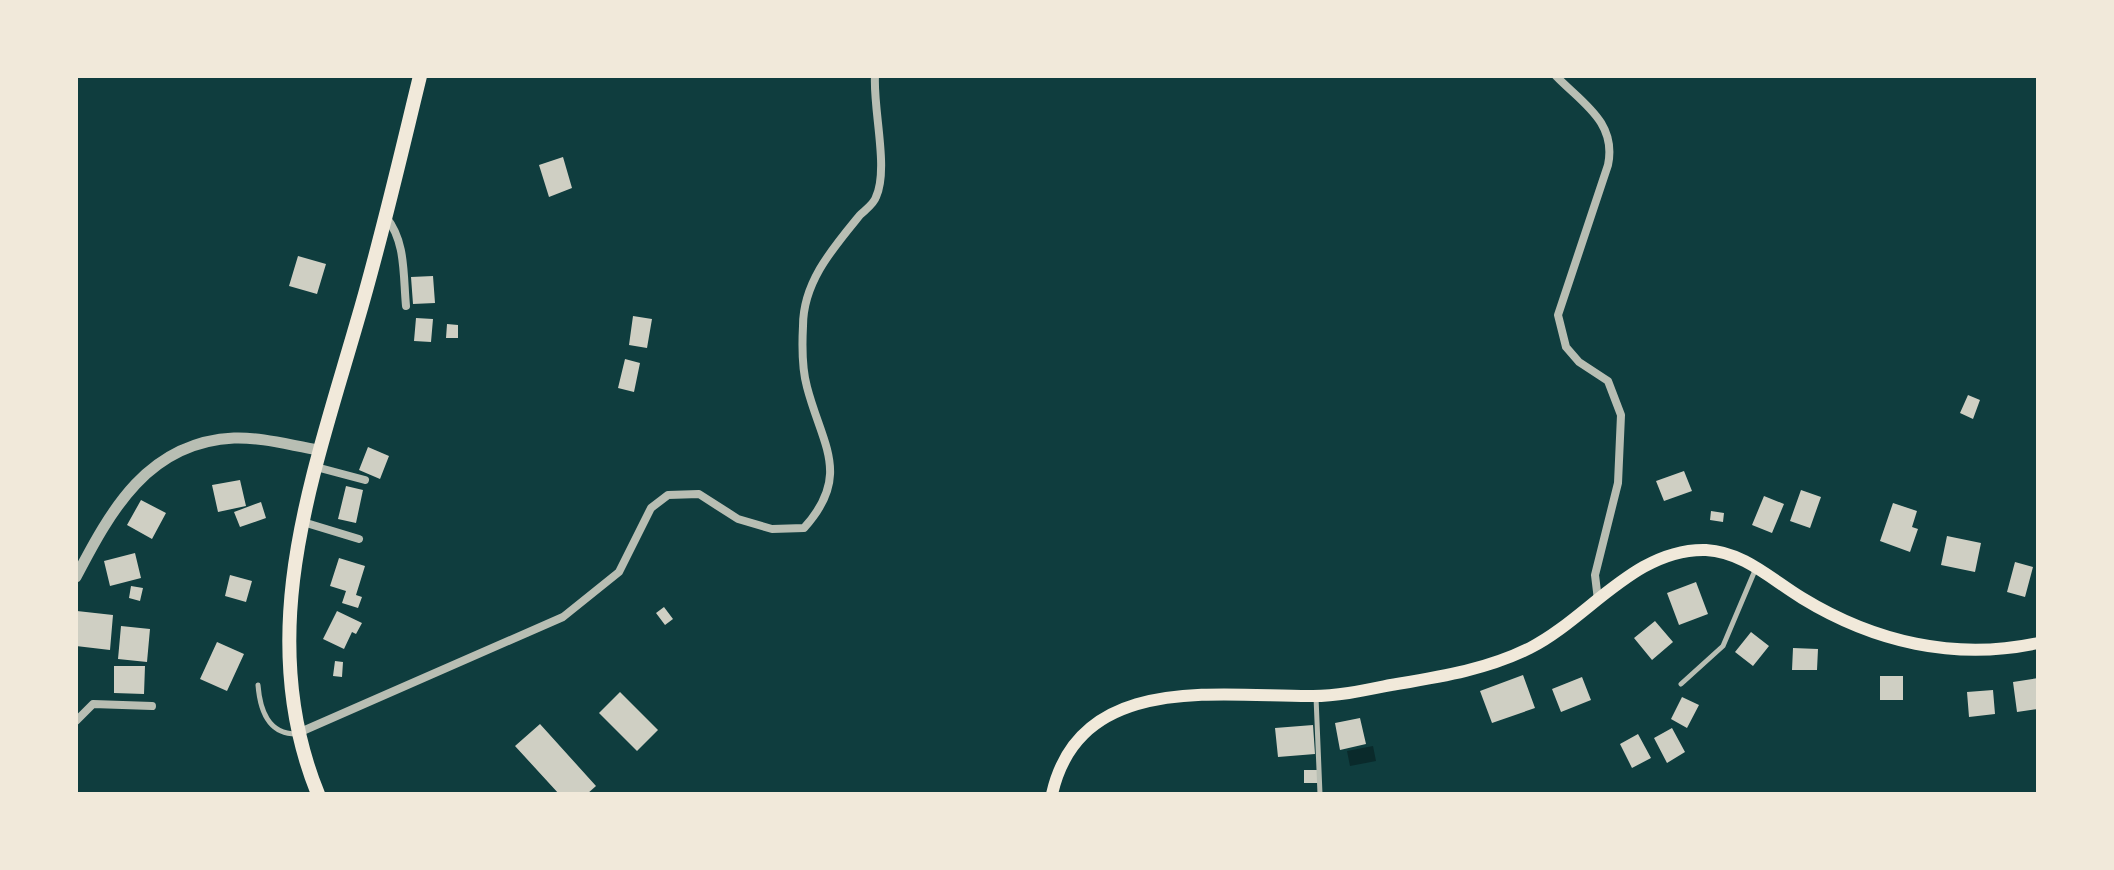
<svg xmlns="http://www.w3.org/2000/svg" width="2114" height="870" viewBox="0 0 2114 870" font-family="'Times New Roman',serif">
  <rect width="100%" height="100%" fill="#0f3d3e"/>
  <path fill="#0a2a2b" d="M1373,746L1376,761L1350,766L1347,751Z"/>
  <path fill="#cfcfc3" d="M563,157L572,188L549,197L539,165Z
    M298,256L326,264L317,294L289,286Z
    M433,276L435,303L413,304L411,277Z
    M633,316L652,319L647,348L629,345Z
    M416,318L433,319L431,342L414,341Z
    M447,324L458,325V338H446Z
    M625,359L640,363L634,392L618,388Z
    M1968,395L1980,400L1973,419L1960,413Z
    M368,447L389,456L380,479L359,470Z
    M1684,471L1692,491L1664,501L1656,481Z
    M240,480L246,506L218,512L212,485Z
    M346,486L363,490L356,523L338,519Z
    M1801,490L1821,497L1810,528L1790,521Z
    M1764,496L1784,504L1772,533L1752,525Z
    M141,500L166,513L152,539L127,525Z
    M261,502L266,518L240,527L234,512Z
    M1893,503L1917,511L1912,527L1918,529L1910,552L1880,541Z
    M1711,511L1724,513L1723,522L1710,520Z
    M1947,536L1981,543L1975,572L1941,565Z
    M135,553L141,578L110,586L104,561Z
    M339,558L365,566L356,595L362,597L358,608L342,603L346,591L330,586Z
    M2015,562L2033,567L2025,597L2007,592Z
    M230,575L252,581L246,602L225,596Z
    M1696,582L1708,614L1679,625L1667,593Z
    M131,586L143,588L140,601L129,598Z
    M664,607L673,619L665,625L656,613Z
    M77,611L113,615L110,650L76,646Z
    M337,611L362,623L356,634L352,632L344,649L323,639Z
    M1655,621L1673,642L1652,660L1634,638Z
    M121,626L150,629L147,662L118,659Z
    M1751,632L1769,646L1753,666L1735,652Z
    M217,642L244,654L227,691L200,679Z
    M1793,648L1818,649L1817,670H1792Z
    M335,661L343,662L342,677L333,676Z
    M114,666H145L144,694L114,693Z
    M1523,675L1535,708L1492,723L1480,691Z
    M1880,676H1903V700H1880Z
    M1582,677L1591,700L1561,712L1552,689Z
    M2038,678V709L2017,712L2013,682Z
    M1993,690L1995,714L1969,717L1967,692Z
    M620,692L658,730L637,751L599,713Z
    M1682,697L1699,705L1687,728L1671,719Z
    M1360,718L1366,744L1340,750L1335,723Z
    M540,724L596,786L587,794H559L515,746Z
    M1313,725L1315,754L1278,757L1275,728Z
    M1672,728L1685,752L1667,763L1654,738Z
    M1638,734L1651,758L1632,768L1620,744Z
    M1304,770H1318L1319,783H1304Z"/>
  <g fill="none" stroke-linecap="round" stroke-linejoin="round">
    <path stroke="#b8beb3" stroke-width="5" d="M1681,684L1723,646L1756,568
      M258,685C260,710 268,734 296,734
      M1316,697L1320,794"/>
    <path stroke="#b8beb3" stroke-width="8" d="M1556,76C1582,103 1617,122 1608,165L1558,315L1566,347L1579,362L1608,381L1621,415L1618,483L1595,575L1598,600
      M386,217C406,242 403,274 406,306
      M316,467L365,480
      M303,522L359,539
      M76,721L93,704L152,706
      M298,733L563,617L619,572L651,508L668,495L699,494L738,519L772,529L804,528C852,475 822,445 807,387C802,369 802,345 803,326C803,282 833,248 860,215C865,210 874,204 876,197C889,169 873,110 875,76"/>
    <path stroke="#b8beb3" stroke-width="11" d="M76,577C111,510 148,442 234,438C262,437 293,446 320,450"/>
    <path stroke="#f1e9da" stroke-width="12" d="M1052,794C1080,671 1221,697 1313,696C1339,696 1366,690 1391,685C1439,677 1486,670 1530,648C1589,618 1635,548 1706,550C1744,552 1772,580 1802,598C1874,642 1955,661 2038,643"/>
    <path stroke="#f1e9da" stroke-width="14" d="M318,794C253,635 312,478 357,322C381,241 400,158 420,76"/>
  </g>
  <rect width="2114" height="870" fill="none" stroke="#f1e9da" stroke-width="156"/>
</svg>
